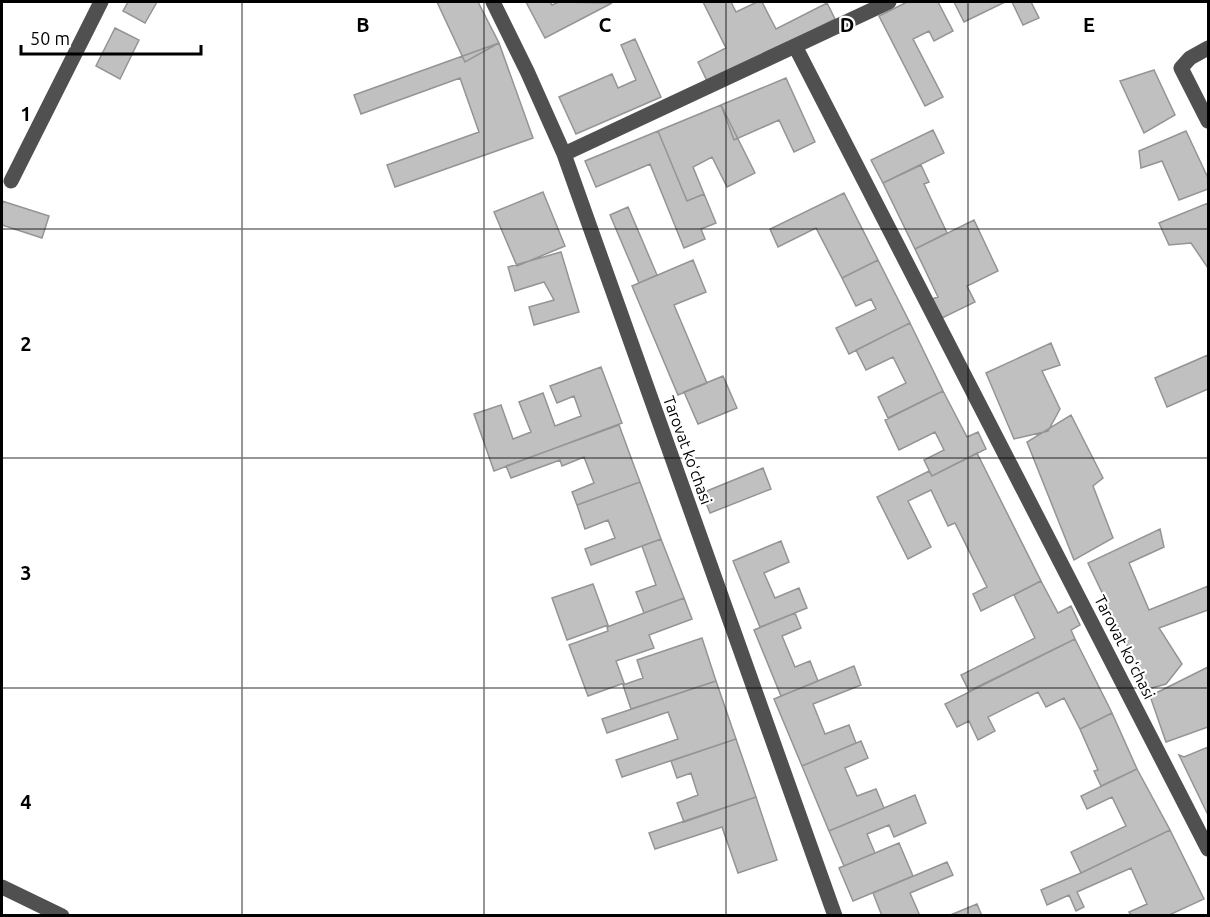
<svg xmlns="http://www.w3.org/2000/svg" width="1210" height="917" viewBox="0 0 1210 917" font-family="Ubuntu,sans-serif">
  <rect width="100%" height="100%" fill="#fff"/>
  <path fill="#c0c0c0" stroke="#949494" stroke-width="1.5" d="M128,2H157L145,23L123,11Z
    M437,2H478L499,43L465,62Z
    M526,2H550L552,5L559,2L612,3L545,38Z
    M703,2H731L736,12L757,2H762L776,29L827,3L835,19L708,83L698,62L726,48Z
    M907,2H938L953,31L934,41L929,31L913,39L943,97L925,106L879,16Z
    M954,2H1005L964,22Z
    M1012,2H1031L1039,18L1023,25Z
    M115,28L139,40L120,79L96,66Z
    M635,39L661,97L576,134L559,97L612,74L618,88L636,80L621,45Z
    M499,43L533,138L395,187L387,165L479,132L460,78L361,114L354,95Z
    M1154,70L1175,115L1144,133L1120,81Z
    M786,78L815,142L794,152L779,120L734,140L721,105Z
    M721,105L755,173L727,187L712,157L693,167L704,194L687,201L658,131Z
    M933,130L944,153L883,183L871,160Z
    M658,131L687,201L704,194L716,223L701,229L705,239L684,248L650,164L596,187L585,161Z
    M1186,131L1208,178V189L1179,200L1162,161L1141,168L1139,151Z
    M921,165L929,182L924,184L947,233L915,249L883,183Z
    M543,192L565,246L517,266L494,212Z
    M844,193L878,260L842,278L816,228L778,247L770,229Z
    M2,201L49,216L42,238L2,225Z
    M1208,203V268L1191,243L1169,245L1159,223Z
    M628,207L657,275L639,283L610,215Z
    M974,220L998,271L967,286L975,302L942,318L932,299L938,297L915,249Z
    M561,252L579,312L534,325L529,307L554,300L544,282L515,291L508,267Z
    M693,260L706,292L674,305L707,383L678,395L632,286Z
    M878,260L910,323L849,354L836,328L876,309L871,299L856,306L842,278Z
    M910,323L943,391L888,418L878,397L906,383L893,357L866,370L856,350Z
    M1051,343L1060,365L1042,371L1060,409L1048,431L1014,439L986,373Z
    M1208,355V389L1167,407L1155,378Z
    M601,367L622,423L494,471L474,414L501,405L513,439L531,432L519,402L543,393L555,426L581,416L574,396L557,403L550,386Z
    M723,376L737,408L698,424L684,392Z
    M943,391L967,437L978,432L986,449L932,476L924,460L944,450L935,432L899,450L885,420Z
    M1071,415L1103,478L1093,486L1113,538L1074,560L1027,442Z
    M619,425L640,482L577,505L572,492L594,483L584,457L562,466L560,460L511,478L506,466Z
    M977,453L1041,581L981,611L973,594L987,587L955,523L948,526L931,490L908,501L931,547L908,559L877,497L929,471L932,476Z
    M763,468L771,489L710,513L702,493Z
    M640,482L661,539L591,565L585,549L615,538L608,520L585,529L577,505Z
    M1160,529L1164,547L1129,563L1149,610L1208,586V610L1159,628L1182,664L1166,684L1148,689L1088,563Z
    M661,539L684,598L644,613L636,592L656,585L642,546Z
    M781,541L789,562L764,573L775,598L799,588L807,608L760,627L733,561Z
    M1041,581L1058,613L1071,606L1080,625L1071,630L1075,639L969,691L961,675L1035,638L1014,595Z
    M593,584L608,625L567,640L552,598Z
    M684,598L692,619L649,635L654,648L616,661L624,683L588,696L569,645L608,631L607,627Z
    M795,613L801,628L782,636L795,667L810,661L818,681L781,696L754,630Z
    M702,638L716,681L631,709L623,685L643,678L637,660Z
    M1075,639L1112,713L1080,729L1064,698L1046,707L1038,692L988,717L995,731L978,740L969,721L957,727L945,704Z
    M854,666L861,685L813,704L825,734L849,725L856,743L802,766L774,699Z
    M1208,667V727L1166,742L1150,696Z
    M716,681L736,739L622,777L616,760L678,739L668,712L607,733L602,719Z
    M1112,713L1137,769L1101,786L1094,771L1098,770L1080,729Z
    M736,739L756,797L684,822L677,803L698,795L691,773L677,778L671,761Z
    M861,741L868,758L845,768L857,796L876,789L884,808L829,831L802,766Z
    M1208,747V815L1179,755L1184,757Z
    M1137,769L1170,830L1081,873L1071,852L1126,826L1112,797L1087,809L1081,796Z
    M915,795L926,823L894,837L889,825L867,834L875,853L844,866L829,831Z
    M756,797L777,860L738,873L722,827L655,849L649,833Z
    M1170,830L1204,899L1167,916H1129L1131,915L1129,912L1147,904L1131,868L1077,892L1084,907L1076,911L1069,895L1047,905L1041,890L1081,873Z
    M899,843L913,876L853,901L839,868Z
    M947,862L953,875L910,893L920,916H882L873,893Z
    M977,904L982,916H948Z"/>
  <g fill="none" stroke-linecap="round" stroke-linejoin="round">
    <path stroke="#505050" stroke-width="15" d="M493,2L527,71L564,154L835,916
      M795,46L1208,849
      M1208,48L1190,58L1181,68L1208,121
      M564,154L889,2
      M11,181L101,2
      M2,887L62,916"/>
  </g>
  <path fill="none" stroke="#000" stroke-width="1.5" stroke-opacity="0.55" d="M242,2V916M484,2V916M726,2V916M968,2V916M2,229H1208M2,458H1208M2,688H1208"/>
  <g text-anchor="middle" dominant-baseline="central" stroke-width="4.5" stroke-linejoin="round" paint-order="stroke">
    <g font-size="16" fill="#000" stroke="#fff">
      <text transform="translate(688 450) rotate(70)">Tarovat koʻchasi</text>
      <text transform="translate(1125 647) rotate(63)">Tarovat koʻchasi</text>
    </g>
  </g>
  <g font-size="20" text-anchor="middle" font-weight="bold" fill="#000" stroke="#fff" stroke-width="4.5" stroke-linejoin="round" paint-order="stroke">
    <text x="363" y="32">B</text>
    <text x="605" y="32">C</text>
    <text x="847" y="32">D</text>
    <text x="1089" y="32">E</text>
    <text x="26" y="121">1</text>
    <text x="26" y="351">2</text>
    <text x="26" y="580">3</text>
    <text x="26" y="809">4</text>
  </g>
  <rect width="1210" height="917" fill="none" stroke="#000000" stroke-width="6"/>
  <path d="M21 45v9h180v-9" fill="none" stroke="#000000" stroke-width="3"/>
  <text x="30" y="45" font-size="18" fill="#000000" stroke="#ffffff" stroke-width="4.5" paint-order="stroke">50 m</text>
</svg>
